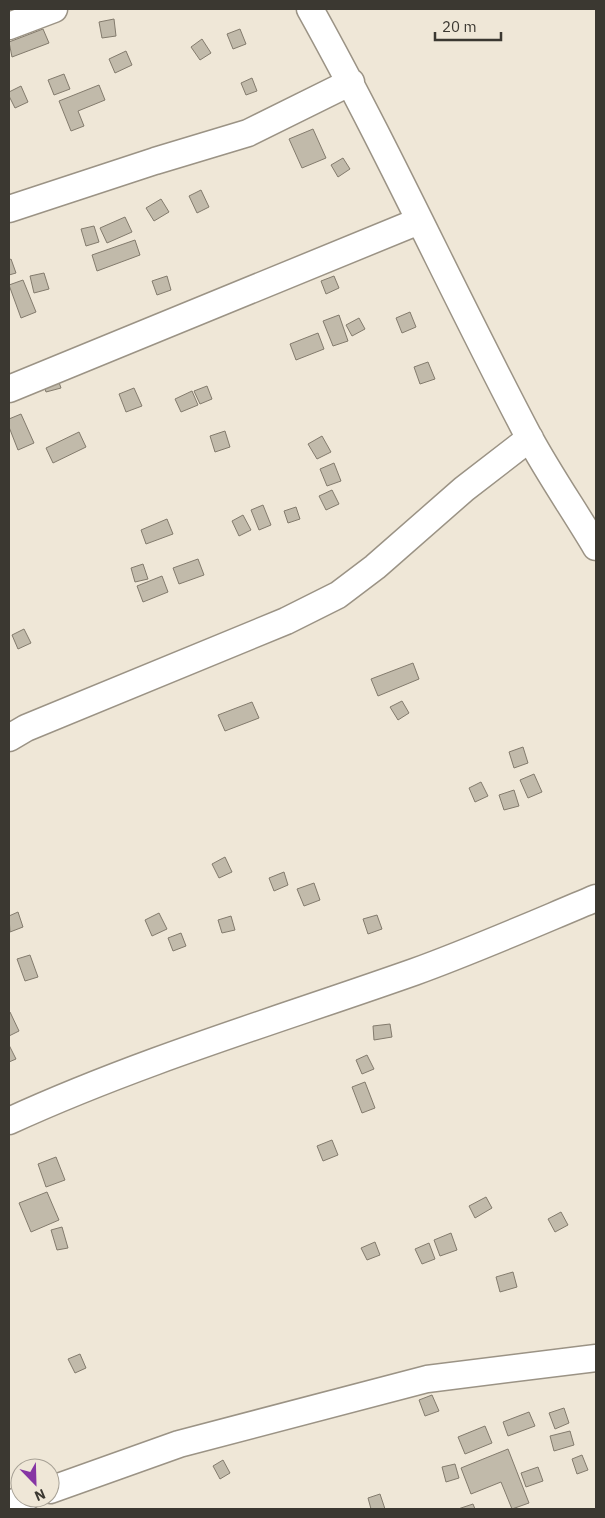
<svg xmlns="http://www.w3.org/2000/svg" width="605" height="1518" viewBox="0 0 605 1518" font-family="'IBM Plex Sans',sans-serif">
  <rect width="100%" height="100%" fill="#efe7d7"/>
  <path fill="#c1baaa" stroke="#837b6d" d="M114,19L116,36L102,38L99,22Z
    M43,29L49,43L12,57L9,42Z
    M240,29L246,44L233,49L227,34Z
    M202,39L211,53L200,60L191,47Z
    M126,51L132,65L115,73L109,59Z
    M64,74L70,89L54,95L48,80Z
    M252,78L257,91L246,95L241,83Z
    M99,85L105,100L78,111L84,126L71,131L59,101Z
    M21,86L28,102L15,108L9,96V92Z
    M313,129L326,158L302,168L289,139Z
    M343,158L350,169L338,177L331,165Z
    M201,190L209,207L197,213L189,196Z
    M161,199L169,212L154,221L146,208Z
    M125,217L132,232L107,243L100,228Z
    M94,226L99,242L86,246L81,229Z
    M135,240L140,255L97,271L92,255Z
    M11,259L16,273L9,275V260Z
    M44,273L49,289L34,293L30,276Z
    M167,276L171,290L157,295L152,281Z
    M334,276L339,288L326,294L321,281Z
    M23,280L36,312L21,318L9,285Z
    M410,312L416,327L402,333L396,318Z
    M339,315L348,341L333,346L323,321Z
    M359,318L365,329L352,336L346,325Z
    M318,333L324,349L296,360L290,344Z
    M428,362L435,379L420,384L414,367Z
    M56,374L61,388L46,392L42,379Z
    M207,386L212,399L200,404L194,391Z
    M134,388L142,406L126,412L119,394Z
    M192,391L198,405L181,412L175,399Z
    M21,414L34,443L18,450L9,427V419Z
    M225,431L230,447L215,452L210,436Z
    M79,432L86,447L53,463L46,448Z
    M322,436L331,452L317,459L308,444Z
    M334,463L341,481L327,486L320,469Z
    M332,490L339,504L326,510L319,496Z
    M263,505L271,525L259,530L251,510Z
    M296,507L300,519L288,523L284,511Z
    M243,515L251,530L239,536L232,521Z
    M167,519L173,534L146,544L141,530Z
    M198,559L204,575L179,584L173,568Z
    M143,564L148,579L135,582L131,568Z
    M162,576L168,592L143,602L137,586Z
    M24,629L31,643L18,649L12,635Z
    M413,663L419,679L378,696L371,679Z
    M402,701L409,713L398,720L390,707Z
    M252,702L259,718L225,731L218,715Z
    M523,747L528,763L514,768L509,752Z
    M534,774L542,792L528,798L520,780Z
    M481,782L488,796L475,802L469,788Z
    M514,790L519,806L504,810L499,795Z
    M225,857L232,872L219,878L212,864Z
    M284,872L288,885L274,891L269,878Z
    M314,883L320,900L304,906L297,889Z
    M18,912L23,927L10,932L9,916Z
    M159,913L167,929L152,936L145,920Z
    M377,915L382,929L368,934L363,919Z
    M231,916L235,930L222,933L218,920Z
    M181,933L186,946L173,951L168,938Z
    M30,955L38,977L25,981L17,959Z
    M10,1012L19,1031L9,1036V1013Z
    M390,1024L392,1037L374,1040L373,1026Z
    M9,1045L16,1059L9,1062Z
    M367,1055L374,1069L362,1074L356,1060Z
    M365,1082L375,1108L362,1113L352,1087Z
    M332,1140L338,1155L323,1161L317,1146Z
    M56,1157L65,1180L46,1187L38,1164Z
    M47,1192L59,1220L31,1232L19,1203Z
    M486,1197L492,1208L475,1218L469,1206Z
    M561,1212L568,1225L555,1232L548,1219Z
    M62,1227L68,1248L57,1250L51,1230Z
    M451,1233L457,1250L440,1256L434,1240Z
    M375,1242L380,1255L367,1260L361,1248Z
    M429,1243L435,1259L422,1264L415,1249Z
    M513,1272L517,1287L500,1292L496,1277Z
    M80,1354L86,1368L75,1373L68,1359Z
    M432,1395L439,1411L425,1416L419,1400Z
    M564,1408L569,1423L555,1429L549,1413Z
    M529,1412L535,1426L508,1436L503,1422Z
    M485,1426L492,1443L465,1454L458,1437Z
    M570,1431L574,1445L554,1451L550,1436Z
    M508,1449L529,1503L512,1509L501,1482L471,1494L461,1468Z
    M582,1455L588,1470L577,1474L572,1459Z
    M223,1460L230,1473L220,1479L213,1466Z
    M455,1464L459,1478L446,1482L442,1467Z
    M538,1467L543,1481L526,1487L521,1473Z
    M380,1494L385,1509H371L368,1498Z
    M473,1504L475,1509H458Z"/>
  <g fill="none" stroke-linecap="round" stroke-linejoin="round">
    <g stroke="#9b9385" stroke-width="29">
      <path id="minor" d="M310,9C388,149 454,295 529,437C549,474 574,510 596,547
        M9,26L54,9
        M9,209L155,161L248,133L351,82
        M9,389L419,221
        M9,738L26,728L286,621L338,595L375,567L464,489L530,438
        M9,1121C140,1061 278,1020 414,972C475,950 536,923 596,898
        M50,1490L179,1444L427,1379L596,1358
        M9,1504L26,1498"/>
    </g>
    <use href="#minor" stroke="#fff" stroke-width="26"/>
  </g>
  <rect width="605" height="1518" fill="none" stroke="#3b3831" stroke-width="20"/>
  <g transform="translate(35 1483) rotate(157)"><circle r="24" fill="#efe7d7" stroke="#a7a195"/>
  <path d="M0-4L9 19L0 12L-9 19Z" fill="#8635a4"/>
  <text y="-8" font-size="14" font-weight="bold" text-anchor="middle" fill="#3b3831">N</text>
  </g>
  <path d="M435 32v8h66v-8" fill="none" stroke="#3b3831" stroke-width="2.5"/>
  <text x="442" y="32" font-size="15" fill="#3b3831" stroke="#efe7d7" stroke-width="4" paint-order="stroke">20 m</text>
</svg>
